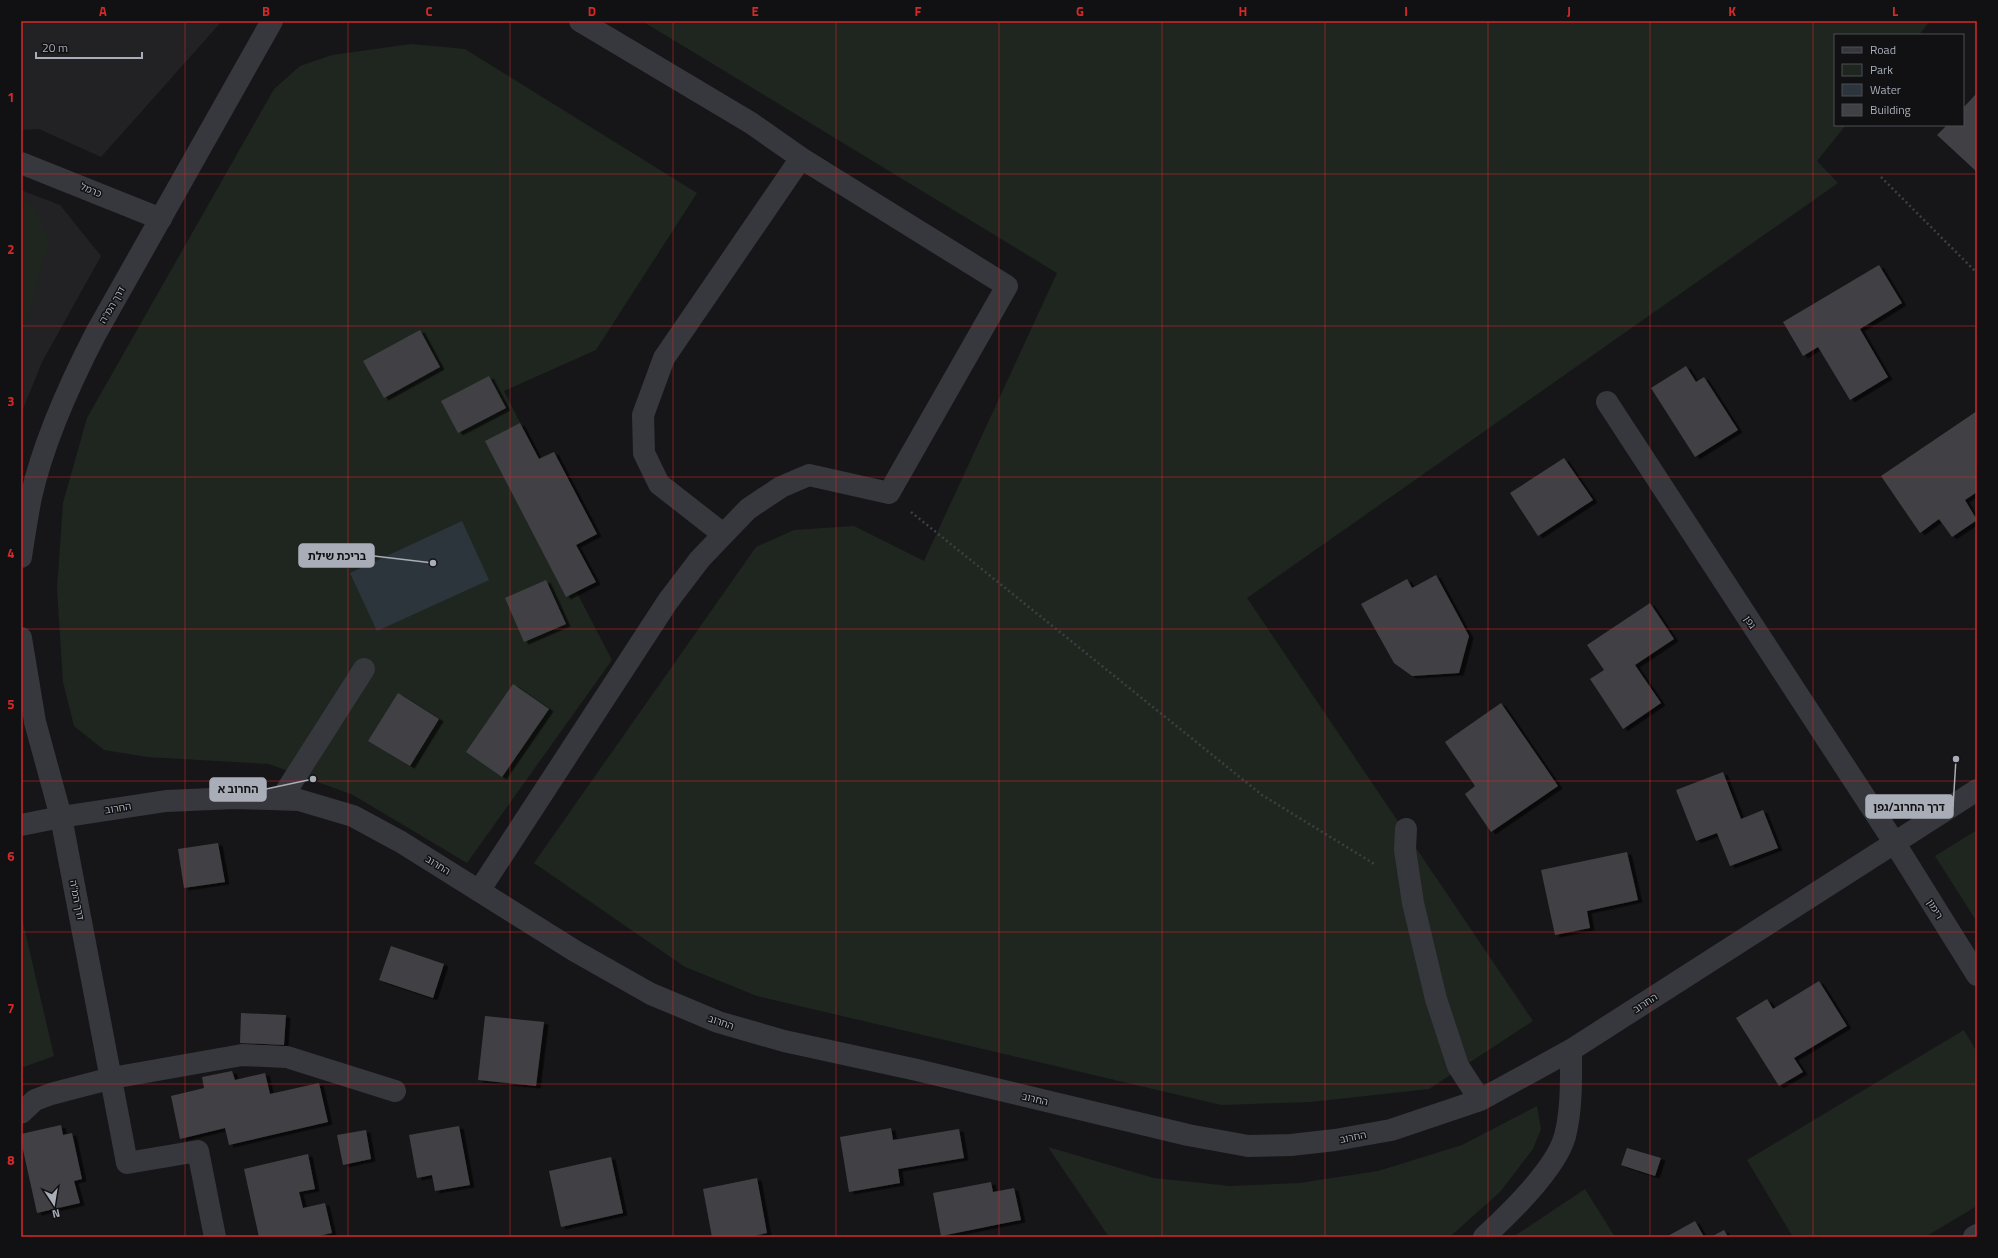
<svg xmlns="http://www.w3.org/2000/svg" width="1998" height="1258" viewBox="0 0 1998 1258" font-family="'Titillium Web','Noto Sans Hebrew',sans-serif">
  <defs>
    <filter id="shadow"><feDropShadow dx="4.5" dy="2.5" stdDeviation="0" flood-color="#0009"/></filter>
  </defs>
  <rect width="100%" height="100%" fill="#161618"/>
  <path fill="#222225" d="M21,21H222L101,157L39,129L21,130Z
    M21,190L60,205L101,256L42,362L21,414Z"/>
  <path fill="#1e261f" d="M642,21H1930L1919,35H1835V125H1846L1817,161L1838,183L1247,598L1533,1021L1429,1089L1311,1102L1221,1105L757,996L685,967L534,863L756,547L794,530L854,526L924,561L1057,273Z
    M411,44L465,49L697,193L596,350L504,391L538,458L554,452L597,534L577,545L596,582L576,591L612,660L467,863L353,795L269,764L147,757L104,750L74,726L63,682L57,589L63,503L87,418L274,89L300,66L332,55Z
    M21,199L35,208L49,240L21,338Z
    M1977,830V922L1935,856Z
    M21,914L54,1056L21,1068Z
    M1964,1030L1977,1052V1206L1925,1237H1793L1747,1160Z
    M1537,1106L1541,1129L1533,1149L1500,1192L1453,1234L1447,1237H1109L1048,1147L1154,1178L1230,1186L1299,1183L1378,1171L1462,1145Z
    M1585,1189L1615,1237H1513Z"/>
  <path fill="#2c353c" d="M462,521L489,580L377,631L350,573Z"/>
  <path fill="#404145" filter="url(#shadow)" d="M1977,93V172L1937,135L1947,125H1963V108Z
    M1879,265L1902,303L1860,329L1888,377L1850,400L1818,347L1803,356L1783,322Z
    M420,330L440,367L384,398L363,361Z
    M1686,366L1696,382L1704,377L1738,430L1695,457L1651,388Z
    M489,376L506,408L458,433L441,401Z
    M1977,411V492L1965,500L1977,520L1952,537L1939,519L1920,533L1881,476Z
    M520,423L539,459L554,452L597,534L576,545L596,582L566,597L485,441Z
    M1564,458L1593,500L1538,536L1510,493Z
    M1436,575L1469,636L1459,673L1412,676L1394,663L1361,604L1407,579L1412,588Z
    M546,580L566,624L524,642L505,598Z
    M1650,603L1674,639L1635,665L1661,703L1623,729L1590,679L1604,670L1587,645Z
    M513,684L549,709L502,777L466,752Z
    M398,693L439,719L410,766L368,741Z
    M1501,703L1558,786L1491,832L1465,794L1475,786L1445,742Z
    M1723,772L1741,819L1763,810L1778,848L1730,866L1717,833L1696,841L1676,790Z
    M218,843L225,882L184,888L178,849Z
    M1627,852L1638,900L1587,911L1590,928L1555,935L1541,870Z
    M391,946L444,964L433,998L379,980Z
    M1819,981L1847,1026L1794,1058L1803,1072L1779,1086L1736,1018L1767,999L1773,1009Z
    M241,1013L286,1015L284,1045L240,1043Z
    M485,1016L544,1022L536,1086L478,1080Z
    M232,1071L235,1080L265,1073L270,1094L319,1083L328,1122L229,1145L225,1128L180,1139L171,1096L204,1088L202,1077Z
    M61,1125L63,1135L72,1133L82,1179L74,1181L80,1203L37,1213L21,1141V1134Z
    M459,1126L470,1185L435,1191L432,1175L417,1178L409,1135Z
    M891,1128L893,1140L959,1129L964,1158L898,1169L900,1183L849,1192L840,1137Z
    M366,1130L371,1159L343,1165L337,1135Z
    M1627,1148L1661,1158L1655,1176L1621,1165Z
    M308,1154L315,1189L299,1192L303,1208L325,1203L332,1233L314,1237H259L244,1169Z
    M611,1157L623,1213L561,1227L549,1171Z
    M757,1178L767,1233L748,1237H712L703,1189Z
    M991,1182L993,1192L1014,1188L1021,1220L941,1236L933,1193Z
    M1695,1221L1704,1237H1666Z
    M1724,1230L1728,1237H1711Z"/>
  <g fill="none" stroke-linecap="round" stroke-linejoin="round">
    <path stroke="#3d3f44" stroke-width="2.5" stroke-dasharray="2 3" stroke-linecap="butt" d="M1881,177L1977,273
      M911,512L1262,795L1376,865"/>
    <path stroke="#37383d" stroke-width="22" d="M21,163L161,219
      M1607,402L1894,842L1977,975
      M723,534L659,484L644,453L643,415L664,358L801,158
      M21,557C24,537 27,517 31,497C44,440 69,385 96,333L272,21
      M21,638L35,722L61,817L127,1163L198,1151L215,1237
      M281,799L364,669
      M21,825L61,817L166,801L235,798L299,800L353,816L401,842L575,951L651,994L718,1022L784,1041L917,1070L1188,1135L1248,1146L1291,1145L1335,1140L1391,1130L1480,1100L1571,1050L1977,790
      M1406,829L1405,850L1413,903L1436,999L1458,1066L1480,1100
      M479,891L668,601L700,559L748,509L781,487L809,475L889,493L1007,286L801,158L751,123L580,21
      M21,1113L35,1100L51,1094L112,1078L242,1055L287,1057L395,1091
      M1484,1237C1509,1214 1556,1169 1565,1136C1572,1108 1571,1079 1571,1050
      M1974,1237L1977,1235"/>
  </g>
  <path fill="none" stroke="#d62828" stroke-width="1" stroke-opacity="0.55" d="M185,21V1237M348,21V1237M510,21V1237M673,21V1237M836,21V1237M999,21V1237M1162,21V1237M1325,21V1237M1488,21V1237M1650,21V1237M1813,21V1237M21,174H1977M21,326H1977M21,477H1977M21,629H1977M21,781H1977M21,932H1977M21,1084H1977"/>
  <g text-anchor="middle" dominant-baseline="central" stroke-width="3" stroke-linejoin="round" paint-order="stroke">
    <g font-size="10" fill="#a8adb8" stroke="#111113">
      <text transform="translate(91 190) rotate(22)">כרמל</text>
      <text transform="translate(112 305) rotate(-60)">דרך המ"ה</text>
      <text transform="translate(1750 622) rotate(57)">גפן</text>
      <text transform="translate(118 808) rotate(-9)">החרוב</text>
      <text transform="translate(438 865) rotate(32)">החרוב</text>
      <text transform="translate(77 900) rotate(79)">דרך המ"ה</text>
      <text transform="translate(1935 909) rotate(58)">רימון</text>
      <text transform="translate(1645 1003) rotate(-33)">החרוב</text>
      <text transform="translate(721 1022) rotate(19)">החרוב</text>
      <text transform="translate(1035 1099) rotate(14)">החרוב</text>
      <text transform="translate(1353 1137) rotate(-11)">החרוב</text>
    </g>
  </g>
  <path fill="none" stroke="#a8adb8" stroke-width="1.5" d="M433 563L374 556M313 779L266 789M1956 759L1953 807"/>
  <g fill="#a8adb8" stroke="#111113" stroke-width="1.5">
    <circle cx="433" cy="563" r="4"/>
    <circle cx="313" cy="779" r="4"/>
    <circle cx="1956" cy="759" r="4"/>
  </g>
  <g fill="#a8adb8" stroke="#a8adb8" stroke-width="1.5">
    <rect x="299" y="544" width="75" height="23" rx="4"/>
    <rect x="210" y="778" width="56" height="23" rx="4"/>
    <rect x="1866" y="795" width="87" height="23" rx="4"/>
  </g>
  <g font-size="11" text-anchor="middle" font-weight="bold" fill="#111">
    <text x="337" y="560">בריכת שילת</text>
    <text x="238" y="793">החרוב א</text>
    <text x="1909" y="811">דרך החרוב/גפן</text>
  </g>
  <rect width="1998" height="1258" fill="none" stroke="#111113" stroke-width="44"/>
  <rect x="1834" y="34" width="130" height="92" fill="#111113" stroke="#4d4f55"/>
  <rect x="1842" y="47" width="20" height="6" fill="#37383d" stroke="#4d4f55"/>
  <text x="1870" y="54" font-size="12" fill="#a8adb8">Road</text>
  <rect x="1842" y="64" width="20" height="12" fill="#1e261f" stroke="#4d4f55"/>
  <text x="1870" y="74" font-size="12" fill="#a8adb8">Park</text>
  <rect x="1842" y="84" width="20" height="12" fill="#2c353c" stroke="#4d4f55"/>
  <text x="1870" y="94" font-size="12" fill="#a8adb8">Water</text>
  <rect x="1842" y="104" width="20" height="12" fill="#404145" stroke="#4d4f55"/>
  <text x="1870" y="114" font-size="12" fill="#a8adb8">Building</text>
  <g transform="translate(54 1204) rotate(168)" stroke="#111113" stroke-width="3" paint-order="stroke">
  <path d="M0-3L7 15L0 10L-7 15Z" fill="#a8adb8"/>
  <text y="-6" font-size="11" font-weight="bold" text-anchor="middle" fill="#a8adb8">N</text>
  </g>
  <path d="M36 52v6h106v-6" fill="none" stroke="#a8adb8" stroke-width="2"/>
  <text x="42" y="52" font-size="12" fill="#a8adb8" stroke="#111113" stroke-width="3" paint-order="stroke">20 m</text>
  <rect x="22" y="22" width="1954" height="1214" fill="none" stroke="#d62828" stroke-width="1.5"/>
  <g font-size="13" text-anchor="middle" font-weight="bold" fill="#d62828">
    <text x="103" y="16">A</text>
    <text x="266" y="16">B</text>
    <text x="429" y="16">C</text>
    <text x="592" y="16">D</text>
    <text x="755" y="16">E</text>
    <text x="918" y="16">F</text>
    <text x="1080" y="16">G</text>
    <text x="1243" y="16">H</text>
    <text x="1406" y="16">I</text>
    <text x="1569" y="16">J</text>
    <text x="1732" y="16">K</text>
    <text x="1895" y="16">L</text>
    <text x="11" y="102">1</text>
    <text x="11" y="254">2</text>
    <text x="11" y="406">3</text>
    <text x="11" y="558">4</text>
    <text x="11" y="709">5</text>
    <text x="11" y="861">6</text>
    <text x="11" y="1013">7</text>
    <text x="11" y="1165">8</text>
  </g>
</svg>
